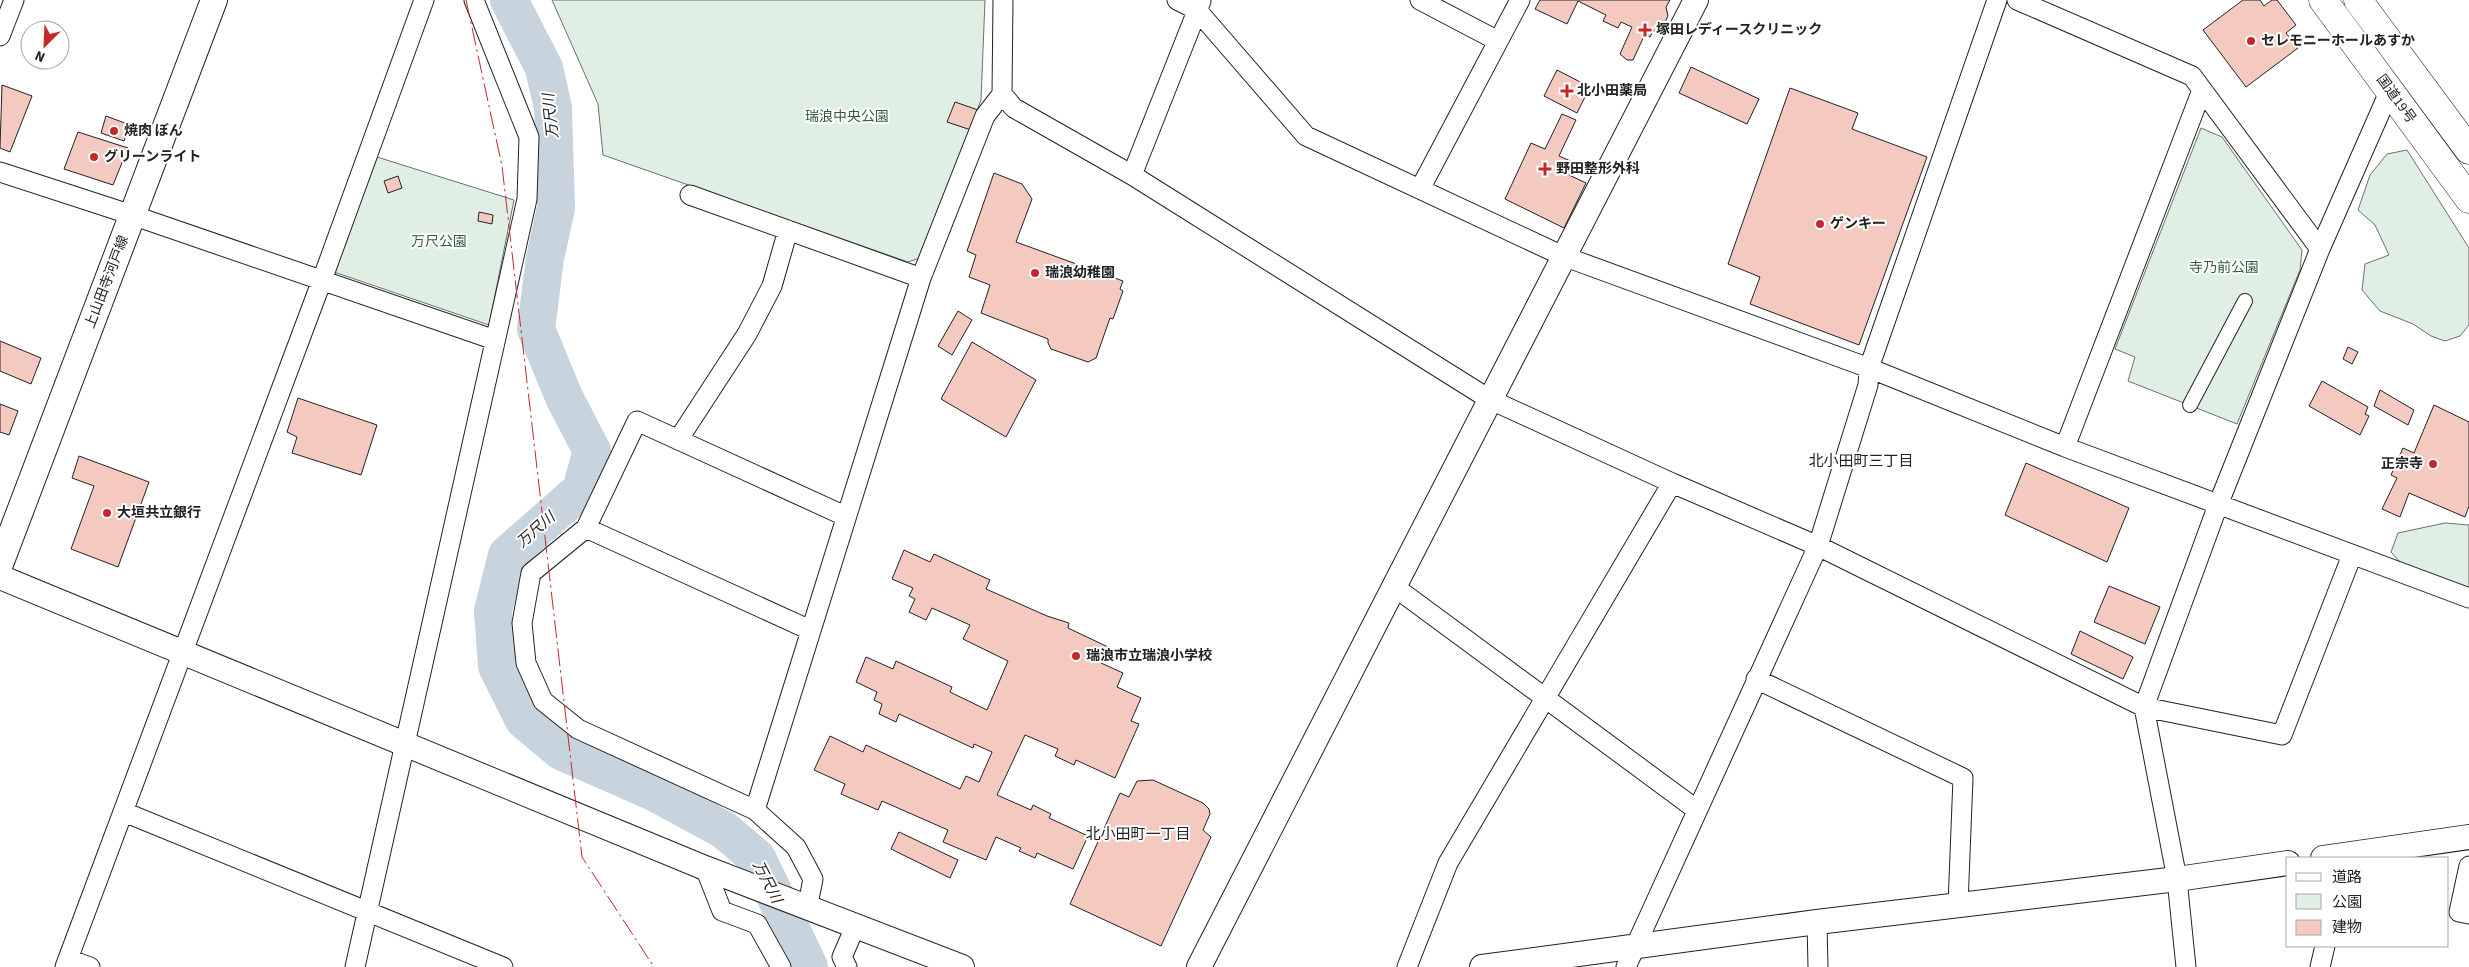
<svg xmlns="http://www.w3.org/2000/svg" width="2469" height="967" viewBox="0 0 2469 967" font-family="'Source Sans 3','Noto Sans JP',sans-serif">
  <rect width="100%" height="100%" fill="#fff"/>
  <path fill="#e0efe3" stroke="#6f6f6f" d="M552,0H985L981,100L920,258L908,262L603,155L598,104Z
    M2201,128L2222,137L2302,250L2300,270L2237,424L2128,381L2135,357L2115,349Z
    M2407,150L2469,248V325L2460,336L2445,341L2431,336L2413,324L2380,311L2362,290L2365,264L2389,255L2375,225L2358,210L2370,175L2387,154Z
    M377,157L514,200L489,325L334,272Z
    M2445,523L2469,525V588L2401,563L2391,552L2398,533Z"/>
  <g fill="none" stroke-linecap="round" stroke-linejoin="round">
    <path stroke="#c7d3dd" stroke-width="38" d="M509,0L544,68L553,108L556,208L545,258L536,329L564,397L592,451L581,490L507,555L493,611L497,666L524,720L561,751L654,792L724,830L757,858L809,967"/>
  </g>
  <path fill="#f3c9c0" stroke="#222" d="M1540,0H1670L1666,7L1668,16L1662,29L1653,31L1650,37L1645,34L1633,60H1627L1620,54L1632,27L1621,22L1618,28L1603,21L1606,15L1578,1L1567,24L1535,9Z
    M2243,0H2260L2264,6L2272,0H2277L2296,25L2286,33L2298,48L2246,87L2203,30Z
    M1691,67L1759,99L1747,124L1679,93Z
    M1557,70L1590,87L1577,113L1544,96Z
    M2,85L32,96L10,152L0,148Z
    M1790,88L1858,113L1852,129L1927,157L1859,345L1750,304L1760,277L1728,264Z
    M955,102L981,111L974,131L947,122Z
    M1562,114L1576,120L1559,156L1575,163L1569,175L1586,183L1564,228L1505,199L1531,143L1545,149Z
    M106,116L130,125L124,141L101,133Z
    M78,132L128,148L113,185L64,169Z
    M994,173L1022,184L1032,199L1016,242L1123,281L1120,289L1123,291L1113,319L1110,318L1096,358L1088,362L1051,349L1048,343V339L981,313L990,285L969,277L976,255L967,251Z
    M398,176L402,188L388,193L384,181Z
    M479,212L493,215L492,224L478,221Z
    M958,311L972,320L952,355L938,346Z
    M0,341L41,358L31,384L0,371Z
    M972,342L1036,380L1006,437L941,399Z
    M2348,347L2358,352L2352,364L2343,359Z
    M2322,381L2368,407L2365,414L2369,416L2360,435L2309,406Z
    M2380,390L2414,410L2408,425L2374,406Z
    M298,398L377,425L361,475L292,453L297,437L287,432Z
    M0,404L18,411L9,435L0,432Z
    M2434,405L2469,422V506L2465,517L2409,493L2400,517L2382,509L2397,478L2391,475L2403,448L2414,453Z
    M79,456L149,482L118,567L71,549L94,486L72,478Z
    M2026,463L2129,508L2107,562L2005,515Z
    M904,550L930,562L934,554L990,580L986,589L1047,616L1069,623L1068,628L1108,647L1101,663L1123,673L1117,687L1141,698L1131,721L1139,724L1115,778L1076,760L1074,765L1055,756L1058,749L1025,735L997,795L1031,810L1033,805L1051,814L1049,818L1088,836L1073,869L1037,853L1035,858L1019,851L1021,848L996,837L986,860L943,842L948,830L882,801L878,810L841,794L845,784L814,770L830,736L863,752L866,745L960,789L966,776L979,782L992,752L974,744L973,748L899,714L896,722L879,714L882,704L874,700L877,692L856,682L866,657L893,669L896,661L952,687L950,692L987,710L1008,661L963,639L970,625L932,608L926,620L909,612L915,599L909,596L913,588L892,579Z
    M2109,586L2160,607L2145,644L2094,622Z
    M2080,631L2133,657L2123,679L2071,654Z
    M1153,780L1203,803L1209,809L1210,814L1203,830L1211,837L1161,946L1070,904L1120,793L1129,797L1137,781Z
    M899,832L958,860L950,878L891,849Z"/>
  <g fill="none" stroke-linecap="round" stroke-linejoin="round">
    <g stroke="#222" stroke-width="16">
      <path id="pedestrian" d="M2190,405L2245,301"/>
    </g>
    <g stroke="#222" stroke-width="21">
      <path id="minor" d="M1177,0L1197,10L1306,136L1563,256L1869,368L2065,447L2469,598
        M1420,0L1498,41
        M2017,0L2192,76L2320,249
        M0,36L14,0
        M1002,94L1014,108L1132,175L1489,399L1672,483L1818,546L2144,707L2282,735L2352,555
        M0,172L132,215L495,340
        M1132,175L1201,1
        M1420,189L1520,0
        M690,195L921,278
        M678,440L747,334L772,286L788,230
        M2065,447L2202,90
        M586,528L810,630
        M1396,588L1697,810
        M1756,679L1963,778L1958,905
        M755,810L578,729L543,701L526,663L522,623L531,573L586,528L637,421L845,516
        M124,812L503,967
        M2469,866L2459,912L2469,914
        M705,868L722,911L757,924L781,967
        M807,909L813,879L796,847L755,810L921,278L985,116L1002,94L1003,0
        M1817,922L1818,967
        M68,959L90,967
        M65,967L322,280L424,0
        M355,967L527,199L529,137L474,0
        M847,967L842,957L855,927
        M1407,967L1448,863L1672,483
        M1626,967L1818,546L1868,385L1869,368L1997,0
        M2186,967L2177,879L2144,707L2218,505L2320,249L2390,90
        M2320,967L2325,946"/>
    </g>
    <g stroke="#222" stroke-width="26">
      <path id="tertiary" d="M0,577L705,868L962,967
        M2323,858L2469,837
        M1199,967C1365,645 1529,321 1696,0
        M1482,967L1817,922L2177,879L2288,863"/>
    </g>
    <g stroke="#222" stroke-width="28">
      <path id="secondary" d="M0,564L214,0"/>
    </g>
    <g stroke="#222" stroke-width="29">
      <path id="trunk" d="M2323,0L2469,199
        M2358,0L2469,150"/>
    </g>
    <use href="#pedestrian" stroke="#fff" stroke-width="14"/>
    <use href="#minor" stroke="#fff" stroke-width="19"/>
    <use href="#tertiary" stroke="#fff" stroke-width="24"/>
    <use href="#secondary" stroke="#fff" stroke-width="26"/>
    <use href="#trunk" stroke="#fff" stroke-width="28"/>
    <path stroke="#c62828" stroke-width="1" stroke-dasharray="18 4 2.5 4" stroke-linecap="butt" d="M466,0L502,166L582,857L654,967"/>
  </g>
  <g fill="#c62828" stroke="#fff" stroke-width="2">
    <path d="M1642.5 22.5h5v5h5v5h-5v5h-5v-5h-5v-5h5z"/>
    <circle cx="2251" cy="41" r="5"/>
    <path d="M1564.5 83.5h5v5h5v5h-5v5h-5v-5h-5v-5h5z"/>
    <circle cx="114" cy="131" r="5"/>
    <circle cx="94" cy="157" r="5"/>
    <path d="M1542.5 161.5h5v5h5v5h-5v5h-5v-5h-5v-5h5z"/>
    <circle cx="1820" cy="224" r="5"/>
    <circle cx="1035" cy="273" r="5"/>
    <circle cx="2433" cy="464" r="5"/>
    <circle cx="107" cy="513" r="5"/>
    <circle cx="1076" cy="656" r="5"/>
  </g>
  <g text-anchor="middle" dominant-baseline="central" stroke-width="4" stroke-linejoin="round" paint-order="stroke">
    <g font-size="14" font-weight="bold" fill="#222" stroke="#fff" text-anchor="start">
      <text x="1656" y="30">塚田レディースクリニック</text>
      <text x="2261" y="41">セレモニーホールあすか</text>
      <text x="1577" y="91">北小田薬局</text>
      <text x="124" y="131">焼肉 ぼん</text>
      <text x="104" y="157">グリーンライト</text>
      <text x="1556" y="169">野田整形外科</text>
      <text x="1830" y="224">ゲンキー</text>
      <text x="1045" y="273">瑞浪幼稚園</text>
      <text x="2423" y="464" text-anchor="end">正宗寺</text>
      <text x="117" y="513">大垣共立銀行</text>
      <text x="1086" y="656">瑞浪市立瑞浪小学校</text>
    </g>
    <g font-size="14" fill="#222" stroke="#fff">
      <text transform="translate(2396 99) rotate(54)">国道19号</text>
      <text transform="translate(107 282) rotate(-69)">上山田寺河戸線</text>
    </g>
    <g font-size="14" fill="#2f5e38" stroke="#fff">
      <text x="847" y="117">瑞浪中央公園</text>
      <text x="439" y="242">万尺公園</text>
      <text x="2224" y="268">寺乃前公園</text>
    </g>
    <g font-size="15" font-style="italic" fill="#222" stroke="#fff">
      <text transform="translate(551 116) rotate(-96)">万尺川</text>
      <text transform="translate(536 530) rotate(-41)">万尺川</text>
      <text transform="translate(767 882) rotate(63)">万尺川</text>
    </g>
    <g font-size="15" fill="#222" stroke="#fff">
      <text x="1861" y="461">北小田町三丁目</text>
      <text x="1138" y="834">北小田町一丁目</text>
    </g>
  </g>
  <rect x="2286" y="857" width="162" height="90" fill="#ffffff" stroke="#a7a7a7"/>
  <rect x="2296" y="873" width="25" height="8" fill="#ffffff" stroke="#a7a7a7"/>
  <text x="2332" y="882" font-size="15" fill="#222222">道路</text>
  <rect x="2296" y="894" width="25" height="15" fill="#e0efe3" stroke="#a7a7a7"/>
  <text x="2332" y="907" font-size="15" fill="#222222">公園</text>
  <rect x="2296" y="920" width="25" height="15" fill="#f3c9c0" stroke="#a7a7a7"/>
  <text x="2332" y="932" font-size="15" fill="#222222">建物</text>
  <g transform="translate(45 45) rotate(204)"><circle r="24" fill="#ffffff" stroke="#a7a7a7"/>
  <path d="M0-4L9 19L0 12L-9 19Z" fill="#c62828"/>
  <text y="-8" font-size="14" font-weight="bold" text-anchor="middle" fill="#222222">N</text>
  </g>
</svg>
